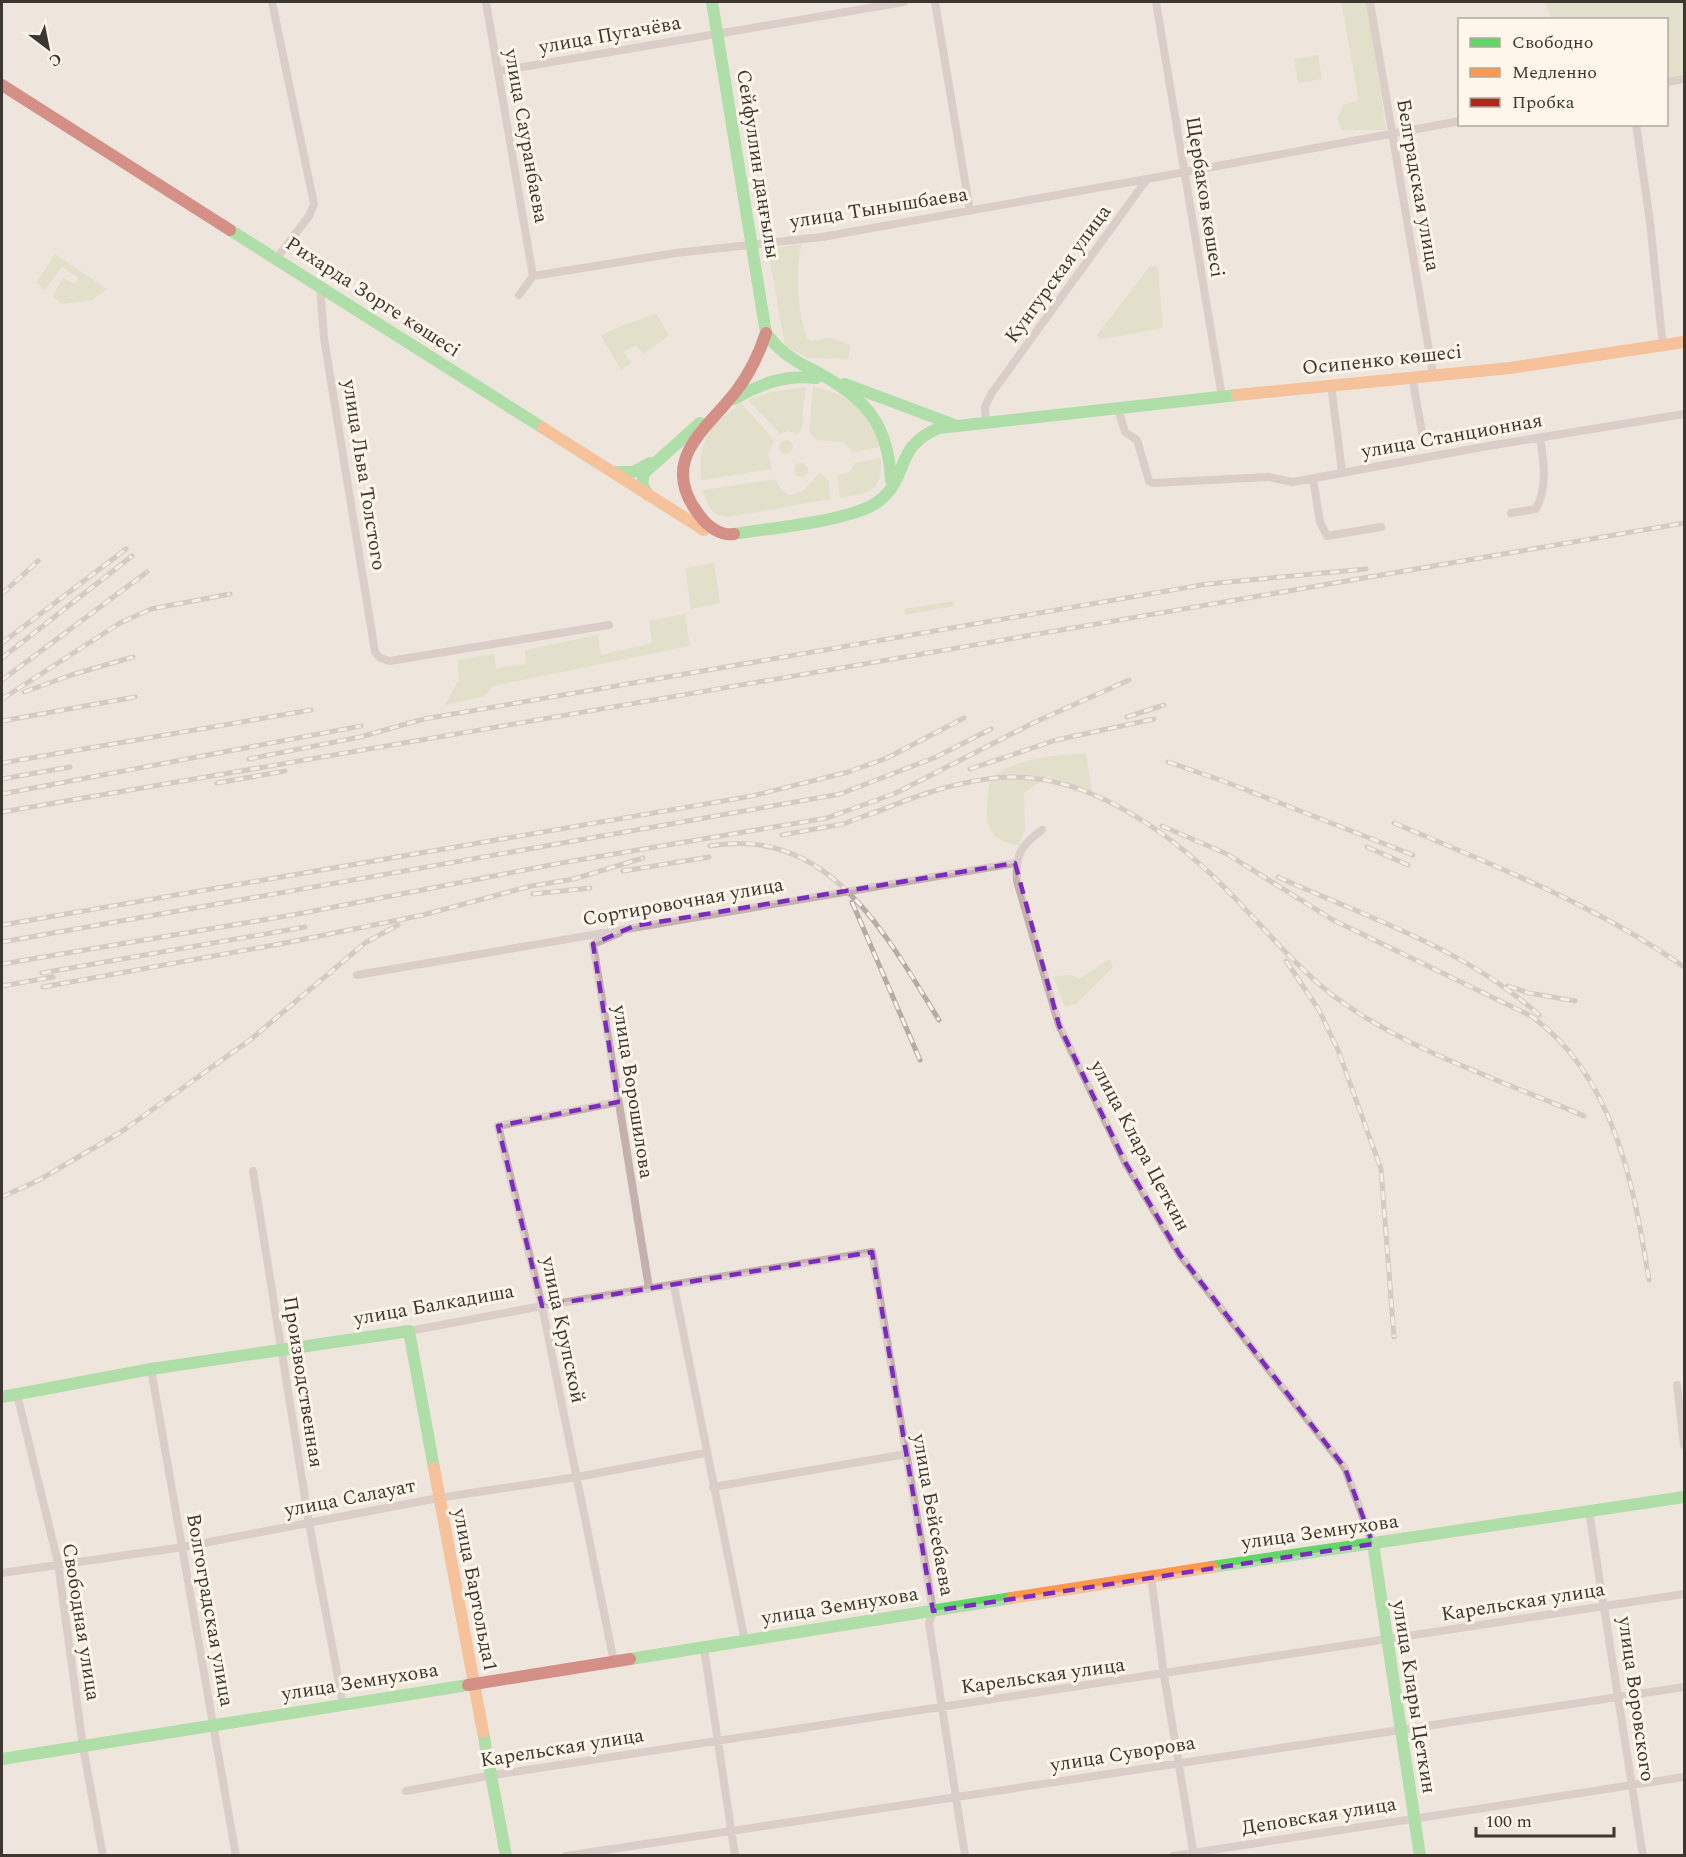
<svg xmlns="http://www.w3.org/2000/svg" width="1686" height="1857" viewBox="0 0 1686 1857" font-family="Spectral,serif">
  <rect width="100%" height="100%" fill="#eee6dd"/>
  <path fill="#d2d9b6" d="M1341,2H1367L1386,130H1342L1337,119L1344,104L1359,101Z
    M1544,2H1684V74L1667,78L1666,20L1552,19Z
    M1318,55L1322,79L1298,83L1294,59Z
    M802,244C795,263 797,326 810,341L830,338L851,345L848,359L808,358L785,346L768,249Z
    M55,254L107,289L92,300L62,304L52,297L63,278L74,284L79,278L62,267L44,291L37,282Z
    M1150,266L1158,267L1163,328L1101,339L1097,335Z
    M656,313L669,336L643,354L636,345L624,352L631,363L621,370L601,336C619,325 637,321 656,313Z
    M806,387L802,416L805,419L799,434L788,431L780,434L748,400L771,392Z
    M813,387C844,392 875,414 880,447L853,452L844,442L817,440L809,432Z
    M741,403L774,440L768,454L772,469L701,480C698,440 709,426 741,403Z
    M779 447a7 7 0 1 1 14 0a7 7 0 1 1-14 0Z
    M881,458C883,492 870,493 840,498L837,475L850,472L855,463Z
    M794 470a7 7 0 1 1 14 0a7 7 0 1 1-14 0Z
    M820,473L828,480L831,499L729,517C712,517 707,506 703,490L775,479L781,490L790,495L803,491Z
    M714,563L720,603L691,609L685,568Z
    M953,601L954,606L905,615L904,609Z
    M685,614L690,646L493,686L485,696L445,705L459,679L457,660L494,654L496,668L526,664L525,650L598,635L601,655L652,643L649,621Z
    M1086,753L1092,792L1049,776L1024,793L1025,830L1019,845C978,842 987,808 990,778C1019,757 1051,756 1086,753Z
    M1110,959L1113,967L1076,1004L1065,1007L1053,976L1072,975L1079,979Z"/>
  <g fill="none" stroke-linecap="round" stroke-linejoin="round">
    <path stroke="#c4b0ad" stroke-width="8" d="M272,2L314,204L309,216L277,258
      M486,2L533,276
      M935,2L970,211
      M1156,2L1222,397
      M1370,2L1433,374
      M499,71L904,2
      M1666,82L1684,79
      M1636,124L1650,222L1663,346
      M320,285L324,338L375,652L380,658L390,661L609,625
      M519,295L533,276L676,253L822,237L1147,179
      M1412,376L1422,432
      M1331,384L1342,472
      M1118,409L1125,432L1137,440L1149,481L1153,483L1268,477L1293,482L1488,446L1684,414
      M986,423L985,407L991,394L1147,179L1460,121
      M1313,479L1320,522L1327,536L1381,527
      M1511,513L1536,509C1548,486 1544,462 1540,438
      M1042,830C1021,845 1015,855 1017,881L1059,1025L1125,1162L1180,1255L1345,1468L1373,1544
      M619,933L593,944L649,1288
      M357,975L1015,863
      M253,1171L309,1523L343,1704
      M674,1286L745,1641
      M409,1331L542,1306L872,1252L933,1611L929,1623L965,1856
      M151,1369L236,1856
      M1677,1385L1684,1445
      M17,1394L58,1563L83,1747L103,1856
      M713,1487L906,1454
      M1589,1512L1643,1856
      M2,1573L183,1547L438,1498L577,1477L705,1453
      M1151,1576L1164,1675L1194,1856
      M704,1648L735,1856
      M614,1662L542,1306L498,1126L618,1102
      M406,1791L493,1775L1684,1594
      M566,1856L1684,1687
      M1173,1856L1684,1777"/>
    <path stroke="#63d668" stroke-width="12" d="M712,2L766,333C779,352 796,362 817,372C866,399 888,423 891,480
      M230,230L543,428
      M845,384L952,424
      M734,399C760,384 786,374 816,378
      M613,472H633L650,463
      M648,495L642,484L644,473L700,423
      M734,534C769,528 854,521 879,501C910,477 893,447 939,428L1237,395
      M2,1397L151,1369L409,1331L434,1468
      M1373,1544L1420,1856
      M1212,1567L1684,1497
      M630,1659L1012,1598
      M483,1732L506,1856
      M2,1759L468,1685"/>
    <path stroke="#ff974d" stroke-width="12" d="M1237,395L1510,368L1684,342
      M543,428L704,530
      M434,1468L483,1732
      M1012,1598L1212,1567"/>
    <path stroke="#b3261e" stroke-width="12" d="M2,85L230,230
      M734,534C721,536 708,527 700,516C656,460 707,430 737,390C750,373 759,354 766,333
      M468,1685L630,1659"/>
    <g stroke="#b8aba7" stroke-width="5">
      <path id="rail" d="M2,594L38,561
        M2,643L126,549
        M2,658L132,556
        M2,680L147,572
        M24,692L71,675L133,657
        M2,699L120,623L151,609L230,594
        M1127,717L1164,705
        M2,721L135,697
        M249,759L360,737L424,719L1207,584L1366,569
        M1168,762L1226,782L1413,855
        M2,763L311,710
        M970,769L1056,740L1154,719
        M2,779L70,767
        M217,783L285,771
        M2,794L361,726
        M2,812L1684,523
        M869,815C910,798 950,783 995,778C1080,768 1169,831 1225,888C1260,923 1292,963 1331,994C1403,1049 1501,1080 1584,1116
        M1394,823C1493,865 1596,905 1684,967
        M1162,826L1227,854L1333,920L1531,1016C1614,1075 1634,1186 1649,1280
        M782,835L843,824L875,812
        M710,846C829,825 886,935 939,1020
        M1367,847L1408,865
        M623,871L709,857
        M1278,877C1367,917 1466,949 1539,1015
        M533,894L590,888
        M852,902L920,1060
        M2,925L752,796L848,772L887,758L964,718
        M2,942L840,794L936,757L991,729
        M1286,961L1319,1010L1338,1050L1381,1169L1394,1337
        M2,964L298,914L561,863L827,818L896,793L1033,723L1129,680
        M42,973L305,927
        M2,986L53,977
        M1508,986L1529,993L1575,1001
        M43,987L285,943L423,915L531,886L574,879L643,858
        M2,1197L39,1180L121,1132L250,1040L365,943L398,925"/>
    </g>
    <use href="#rail" stroke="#fef6eb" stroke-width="3" stroke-dasharray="9" stroke-linecap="butt"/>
  </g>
  <path d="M0 0H1686V1857H0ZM1015,863L1059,1025L1125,1162L1180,1255L1345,1468L1373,1544L933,1611L872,1252L542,1306L498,1126L618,1102L593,944L634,926Z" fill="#eee6dd" fill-opacity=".55" fill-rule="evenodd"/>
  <path fill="none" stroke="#7b2cbf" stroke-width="4.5" stroke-dasharray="12 8" stroke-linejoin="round" d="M1015,863L1059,1025L1125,1162L1180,1255L1345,1468L1373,1544L933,1611L872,1252L542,1306L498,1126L618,1102L593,944L634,926Z"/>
  <g text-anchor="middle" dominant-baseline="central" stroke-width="6" stroke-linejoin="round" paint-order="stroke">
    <g font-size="20" fill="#3c3730" stroke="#fef6eb">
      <text transform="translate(610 35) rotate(-10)">улица Пугачёва</text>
      <text transform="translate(526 136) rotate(80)">улица Сауранбаева</text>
      <text transform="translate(758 164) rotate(81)">Сейфуллин даңғылы</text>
      <text transform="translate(1418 185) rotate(80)">Белградская улица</text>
      <text transform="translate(1205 197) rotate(81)">Щербаков көшесі</text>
      <text transform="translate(879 208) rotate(-9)">улица Тынышбаева</text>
      <text transform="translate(1058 274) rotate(-54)">Кунгурская улица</text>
      <text transform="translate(373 297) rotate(33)">Рихарда Зорге көшесі</text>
      <text transform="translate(1382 360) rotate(-6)">Осипенко көшесі</text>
      <text transform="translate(1452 436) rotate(-10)">улица Станционная</text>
      <text transform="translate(364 475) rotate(81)">улица Льва Толстого</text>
      <text transform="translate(683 902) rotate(-10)">Сортировочная улица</text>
      <text transform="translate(633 1092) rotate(81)">улица Ворошилова</text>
      <text transform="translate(1140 1146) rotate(62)">улица Клара Цеткин</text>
      <text transform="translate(434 1305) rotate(-10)">улица Балкадиша</text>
      <text transform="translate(563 1330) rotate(78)">улица Крупской</text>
      <text transform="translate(303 1382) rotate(81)">Производственная</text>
      <text transform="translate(350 1498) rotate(-11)">улица Салауат</text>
      <text transform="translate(933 1515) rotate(80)">улица Бейсебаева</text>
      <text transform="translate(1320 1532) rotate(-8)">улица Земнухова</text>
      <text transform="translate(475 1590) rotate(79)">улица Бартольда1</text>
      <text transform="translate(1523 1602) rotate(-9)">Карельская улица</text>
      <text transform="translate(840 1606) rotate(-9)">улица Земнухова</text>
      <text transform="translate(210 1610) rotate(80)">Волгоградская улица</text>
      <text transform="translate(81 1622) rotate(81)">Свободная улица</text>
      <text transform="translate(1043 1676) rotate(-8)">Карельская улица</text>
      <text transform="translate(360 1682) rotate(-9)">улица Земнухова</text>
      <text transform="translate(1414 1697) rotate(81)">улица Клары Цеткин</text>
      <text transform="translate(1636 1699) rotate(82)">улица Воровского</text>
      <text transform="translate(562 1748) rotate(-9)">Карельская улица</text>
      <text transform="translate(1123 1754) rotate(-9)">улица Суворова</text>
      <text transform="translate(1319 1816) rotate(-9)">Деповская улица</text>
    </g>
  </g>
  <rect width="1686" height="1857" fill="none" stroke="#3c3730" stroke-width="6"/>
  <rect x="1458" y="18" width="210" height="108" fill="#fef6eb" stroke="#b0aaa0" stroke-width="1.5"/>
  <rect x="1470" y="38" width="30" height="9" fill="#63d668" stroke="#b0aaa0" stroke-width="1.5"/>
  <text x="1512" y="48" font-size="18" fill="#3c3730">Свободно</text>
  <rect x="1470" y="68" width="30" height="9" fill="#ff974d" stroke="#b0aaa0" stroke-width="1.5"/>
  <text x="1512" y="78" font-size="18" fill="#3c3730">Медленно</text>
  <rect x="1470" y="98" width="30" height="9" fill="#b3261e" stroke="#b0aaa0" stroke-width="1.5"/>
  <text x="1512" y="108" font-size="18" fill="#3c3730">Пробка</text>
  <g transform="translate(48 48) rotate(148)" stroke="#fef6eb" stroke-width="4.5" paint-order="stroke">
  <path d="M0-4.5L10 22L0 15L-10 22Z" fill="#3c3730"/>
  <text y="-9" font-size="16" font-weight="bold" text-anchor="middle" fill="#3c3730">С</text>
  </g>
  <path d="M1476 1827v9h138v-9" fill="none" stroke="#3c3730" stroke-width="3"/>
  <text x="1485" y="1827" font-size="18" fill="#3c3730" stroke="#fef6eb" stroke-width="4.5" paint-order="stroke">100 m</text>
</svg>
